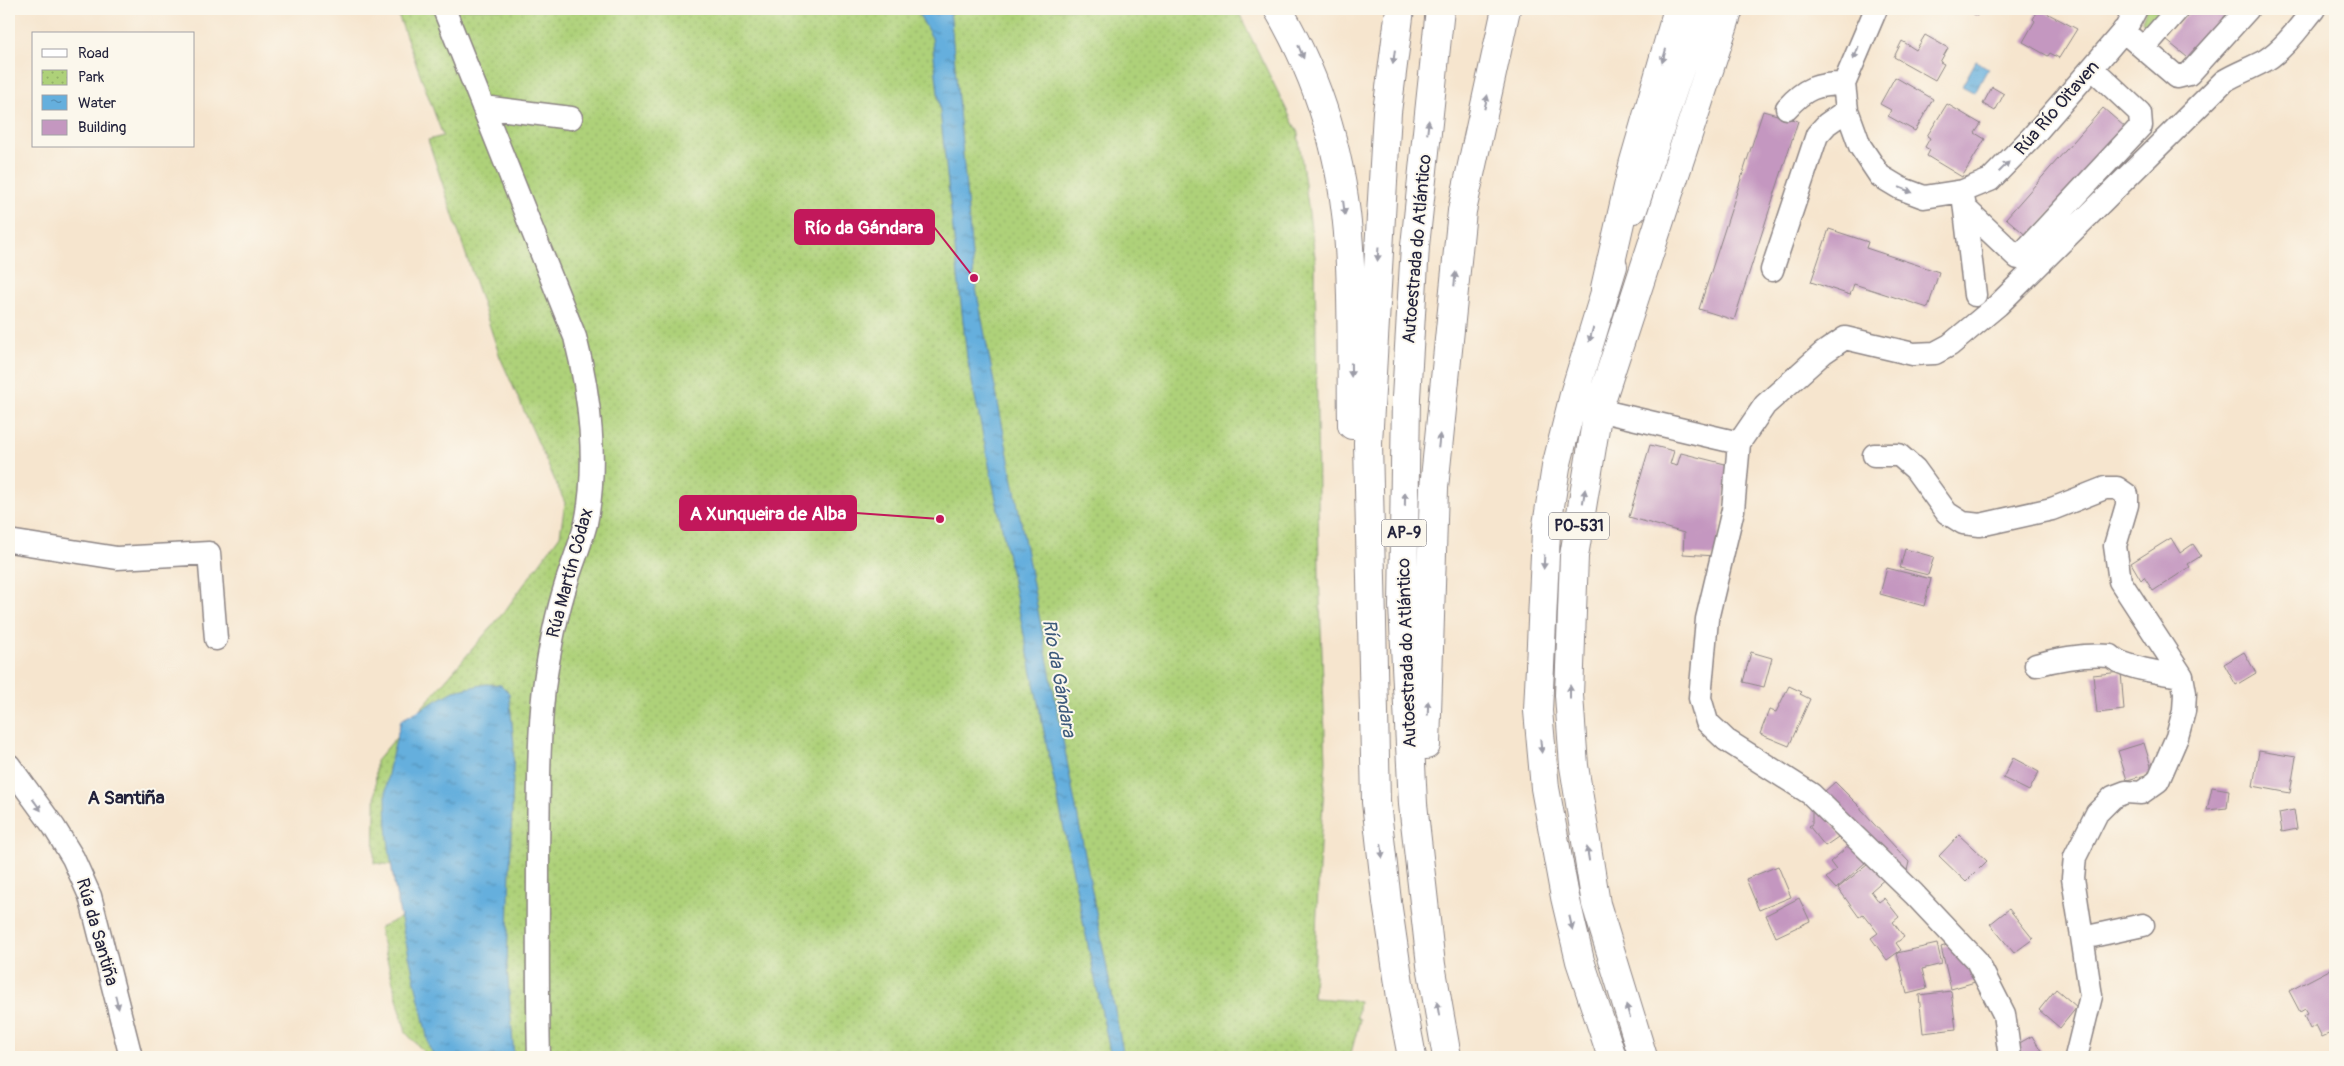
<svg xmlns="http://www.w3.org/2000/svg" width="2344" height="1066" viewBox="0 0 2344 1066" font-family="Pangolin,sans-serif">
  <defs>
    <pattern id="park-dots" width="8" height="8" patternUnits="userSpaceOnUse" patternTransform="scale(1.25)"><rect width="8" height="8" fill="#aed179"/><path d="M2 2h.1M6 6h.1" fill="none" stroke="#95b36a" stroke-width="1.8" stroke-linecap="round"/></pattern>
    <pattern id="water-ripples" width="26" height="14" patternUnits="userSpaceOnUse" patternTransform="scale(1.25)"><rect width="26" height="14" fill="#65afdd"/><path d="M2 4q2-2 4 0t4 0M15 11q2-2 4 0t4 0" fill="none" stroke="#538eb4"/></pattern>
  </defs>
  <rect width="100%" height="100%" fill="#fbf7ec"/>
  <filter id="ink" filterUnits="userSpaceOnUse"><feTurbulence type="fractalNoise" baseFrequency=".02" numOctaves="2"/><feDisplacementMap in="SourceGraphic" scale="10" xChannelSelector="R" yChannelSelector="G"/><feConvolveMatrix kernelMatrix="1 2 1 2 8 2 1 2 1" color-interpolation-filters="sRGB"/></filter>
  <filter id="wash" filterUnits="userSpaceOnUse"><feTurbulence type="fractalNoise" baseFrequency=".0096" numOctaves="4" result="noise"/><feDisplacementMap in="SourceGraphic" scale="20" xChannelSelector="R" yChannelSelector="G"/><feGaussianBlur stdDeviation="1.12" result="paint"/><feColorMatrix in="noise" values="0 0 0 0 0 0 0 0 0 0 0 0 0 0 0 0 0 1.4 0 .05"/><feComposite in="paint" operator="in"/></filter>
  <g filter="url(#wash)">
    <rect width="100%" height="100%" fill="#f6e5ce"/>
    <path fill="#aed179" stroke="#687a5a" d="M2146,9H2171L2149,29L2142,21Z"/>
    <path fill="url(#park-dots)" stroke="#687a5a" d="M396,9H1237L1298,133L1315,257L1319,574L1326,761L1320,845L1313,998L1359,1001L1357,1018L1360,1019L1350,1057H429L406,1033L379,928L428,904L412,867L374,863L376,761L504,612L560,535L565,503L500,357L428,140L443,136Z"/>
    <path fill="url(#water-ripples)" stroke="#44688c" d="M916,9H950L974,278L1124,1057H1111L967,358L932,38Z
      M1976,61L1988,68L1975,93L1962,86Z
      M486,684L501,685L509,693L514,744L507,966L514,1056L435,1057L429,1047C413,963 385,877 386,791C387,770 396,742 401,720L454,691Z"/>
    <g id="blocks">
      <path fill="#c497c0" d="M1965,9H1981L1977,16Z
        M2039,9L2077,29L2059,58L2050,53L2048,56L2023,42L2035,21L2033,19Z
        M2192,9H2231L2223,18L2227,21L2201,51L2196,47L2187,57L2166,40Z
        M1925,35L1948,48L1940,62L1944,64L1935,80L1894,57L1902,41L1916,50Z
        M1895,77L1933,99L1915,131L1888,116L1891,110L1880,104Z
        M1992,87L2004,94L1995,111L1983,104Z
        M1947,104L1981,124L1975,133L1985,139L1962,177L1927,156L1930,150L1925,147L1930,138L1927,136Z
        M2103,108L2125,127L2029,238L2006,218Z
        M1763,111L1798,121L1734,320L1699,309Z
        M1829,229L1868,242L1866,248L1939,272L1928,308L1854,284L1850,295L1811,282Z
        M1650,445L1674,451L1670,464L1677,466L1681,453L1729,465L1716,556L1683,554L1684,533L1629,517Z
        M2171,538L2180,553L2193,544L2201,556L2188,564L2190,567L2153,591L2144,577L2141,580L2131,563Z
        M1905,549L1934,557L1928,575L1900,568Z
        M1887,568L1931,579L1924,606L1880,594Z
        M1751,652L1772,658L1764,687L1743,682Z
        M2244,652L2256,673L2236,685L2224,664Z
        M2121,672L2124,710L2097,713L2093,675Z
        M1789,686L1802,692L1800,694L1810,699L1789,746L1760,734L1769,710L1776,712Z
        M2144,743L2153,773L2127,780L2118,751Z
        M2259,751L2296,757L2290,793L2253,786Z
        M2013,758L2039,772L2029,791L2003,778Z
        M1835,782L1861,808V810L1909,862L1905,879L1824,792Z
        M2212,787L2229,790L2227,808L2207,810Z
        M1819,806L1841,835L1825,846L1809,826L1812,824V811Z
        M2294,810L2297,829L2282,832L2279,813Z
        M1959,835L1987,861L1966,882L1939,856Z
        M1852,843L1868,860L1836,889L1826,878L1836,870L1830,862Z
        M1872,861L1887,877L1871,891L1879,902L1884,898L1899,917L1893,922L1904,937L1896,943L1901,950L1887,960L1871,938L1878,933L1863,914L1859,917L1838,888Z
        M1778,866L1791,897L1759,910L1746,879Z
        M1799,898L1810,921L1776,937L1766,915Z
        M2009,909L2033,939L2014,953L1990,924Z
        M1956,942L1968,960L1975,982L1951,989L1941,947Z
        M1937,944L1942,964L1922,969L1927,989L1907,994L1897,953Z
        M2335,967V1002L2334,1003L2335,1031L2322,1037L2316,1025L2310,1029L2304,1016L2308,1014L2305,1009L2300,1012L2289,991Z
        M2056,989L2077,1007L2060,1028L2039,1010Z
        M1951,991L1956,1029L1923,1033L1919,995Z
        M2032,1036L2045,1057H2018L2016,1045Z"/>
    </g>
  </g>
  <g filter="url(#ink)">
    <use href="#blocks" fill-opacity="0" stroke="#8c8484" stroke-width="1"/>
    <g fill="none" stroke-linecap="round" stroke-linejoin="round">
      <g stroke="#8c8484" stroke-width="25">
        <path id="minor" d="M444,9L575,337C590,395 598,464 586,523C581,543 573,562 567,581C556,615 549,652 544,688C538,743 539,798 538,854C538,922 537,989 539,1057
          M1876,9L1844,84L1847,110L1860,146L1880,176L1900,188L1924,197L1963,191L1990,180L2031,138L2092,68L2126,28L2136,9
          M2123,31L2177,77L2189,74L2248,9
          M2144,48L2178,9
          M483,107L571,118
          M1787,108C1805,88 1817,84 1844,84
          M1964,202L1975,295
          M1965,208L2018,258L2141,126L2140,113L2092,68
          M1772,270L1817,135L1827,124L1847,110
          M1598,410L1739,443L1733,510L1707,619L1700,698L1707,722L1726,740L1811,794L1914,894L1977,961L2004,1014L2010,1057
          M1739,443L1765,405L1823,353L1845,338L1913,354L1935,353L1950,345L1998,305L2224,81C2237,73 2252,68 2266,60C2285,48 2300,26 2314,9
          M1874,455H1899L1915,469L1947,513L1963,523L1980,525L2052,509L2105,488H2117L2127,495V505L2115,546L2120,581L2182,676L2185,693L2184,711L2177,737L2158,781L2141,793L2126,792L2113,797L2097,813L2075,857L2073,878L2091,996L2076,1057
          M9,541L117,558L209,553L216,639
          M2036,665C2061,658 2085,654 2111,656C2121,667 2165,674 2182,676
          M9,765L54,827L73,858L90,896L131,1057
          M2083,938L2143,925"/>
      </g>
      <g stroke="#8c8484" stroke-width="30">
        <path id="major" d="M1633,209L1700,9
          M1612,1057L1580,961L1565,897L1545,788L1538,711L1546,532L1556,467L1575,391L1613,266
          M1643,1057L1596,904L1574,766L1569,695L1574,556L1598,410L1729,9"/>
      </g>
      <g stroke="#8c8484" stroke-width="30">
        <path id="highway" d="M1278,9C1320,81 1344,163 1349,247C1353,306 1351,366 1352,425
          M1400,9L1387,112L1368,443L1376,802L1387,902L1402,1004L1412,1057
          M1440,9L1415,246L1406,398L1403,606L1413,804L1431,965L1447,1057
          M1605,288L1633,165L1678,9
          M1426,745L1434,488L1462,211L1506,9"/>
      </g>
      <use href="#minor" stroke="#fff" stroke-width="22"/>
      <use href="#major" stroke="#fff" stroke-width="28"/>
      <use href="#highway" stroke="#fff" stroke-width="28"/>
    </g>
    <defs><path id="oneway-solid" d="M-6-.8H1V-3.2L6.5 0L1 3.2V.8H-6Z" transform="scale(1.25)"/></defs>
    <g fill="#9c9ca7">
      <use href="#oneway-solid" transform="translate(1301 52) rotate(68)"/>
      <use href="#oneway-solid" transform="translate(1856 53) rotate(111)"/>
      <use href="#oneway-solid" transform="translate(1664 56) rotate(106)"/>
      <use href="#oneway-solid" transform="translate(1394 57) rotate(97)"/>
      <use href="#oneway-solid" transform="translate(1486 102) rotate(-77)"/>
      <use href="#oneway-solid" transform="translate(1428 127) rotate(-84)"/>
      <use href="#oneway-solid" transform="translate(2004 167) rotate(-45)"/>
      <use href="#oneway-solid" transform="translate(1906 190) rotate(22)"/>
      <use href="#oneway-solid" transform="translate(1344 208) rotate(83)"/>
      <use href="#oneway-solid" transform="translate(1378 254) rotate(94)"/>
      <use href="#oneway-solid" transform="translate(1455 279) rotate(-84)"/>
      <use href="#oneway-solid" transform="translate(1591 335) rotate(106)"/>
      <use href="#oneway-solid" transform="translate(1351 370) rotate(89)"/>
      <use href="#oneway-solid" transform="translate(1439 441) rotate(-84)"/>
      <use href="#oneway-solid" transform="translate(1584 496) rotate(-81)"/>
      <use href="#oneway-solid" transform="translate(1405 499) rotate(-89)"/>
      <use href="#oneway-solid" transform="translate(1544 562) rotate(93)"/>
      <use href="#oneway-solid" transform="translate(1570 692) rotate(-90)"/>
      <use href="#oneway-solid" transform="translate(1428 708) rotate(-88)"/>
      <use href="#oneway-solid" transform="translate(1541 746) rotate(85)"/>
      <use href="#oneway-solid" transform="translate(37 805) rotate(54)"/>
      <use href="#oneway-solid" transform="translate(1382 851) rotate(84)"/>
      <use href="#oneway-solid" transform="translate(1588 854) rotate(-99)"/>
      <use href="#oneway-solid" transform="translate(1571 923) rotate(77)"/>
      <use href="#oneway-solid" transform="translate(117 1002) rotate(76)"/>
      <use href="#oneway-solid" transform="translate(1438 1009) rotate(-100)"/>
      <use href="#oneway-solid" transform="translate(1628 1011) rotate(-106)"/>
    </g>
  </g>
  <g text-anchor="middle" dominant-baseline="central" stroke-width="4" stroke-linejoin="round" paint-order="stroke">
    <g fill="#fbf7ec" stroke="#636270" stroke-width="1">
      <rect x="1549" y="512.5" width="60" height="27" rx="4"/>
      <rect x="1381.5" y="519.5" width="45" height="27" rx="4"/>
    </g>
    <g font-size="16" font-weight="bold" fill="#22223b">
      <text x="1579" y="526">PO-531</text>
      <text x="1404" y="533">AP-9</text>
    </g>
    <g font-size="18" fill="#22223b" stroke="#fbf7ec">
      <text transform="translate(2057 108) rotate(-49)">Rúa Río Oitaven</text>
      <text transform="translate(1417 249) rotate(-85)">Autoestrada do Atlántico</text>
      <text transform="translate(570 573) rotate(-75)">Rúa Martín Códax</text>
      <text transform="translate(1407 653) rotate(-92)">Autoestrada do Atlántico</text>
      <text transform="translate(97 932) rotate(74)">Rúa da Santiña</text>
    </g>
    <g font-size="19" font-style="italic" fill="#3d5a7c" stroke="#fbf7ec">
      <text transform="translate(1059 678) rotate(80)">Río da Gándara</text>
    </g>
    <g font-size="19" font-weight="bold" fill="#22223b" stroke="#fbf7ec">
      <text x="126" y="798">A Santiña</text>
    </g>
  </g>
  <path fill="none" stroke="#c2185b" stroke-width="2" d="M974 278L934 227M940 519L856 513"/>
  <g fill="#c2185b" stroke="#fbf7ec" stroke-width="2">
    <circle cx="974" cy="278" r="5"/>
    <circle cx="940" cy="519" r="5"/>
  </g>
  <g fill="#c2185b" stroke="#c2185b" stroke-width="2">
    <rect x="795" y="210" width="139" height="34" rx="5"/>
    <rect x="680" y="496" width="176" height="34" rx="5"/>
  </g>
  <g font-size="19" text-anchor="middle" font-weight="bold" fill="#fff">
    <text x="864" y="234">Río da Gándara</text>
    <text x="768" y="520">A Xunqueira de Alba</text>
  </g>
  <rect width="2344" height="1066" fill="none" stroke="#fbf7ec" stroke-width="30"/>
  <rect x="32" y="32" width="162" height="115" fill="#fbf7ec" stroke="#a4a2a5"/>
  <rect x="42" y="49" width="25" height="8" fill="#ffffff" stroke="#a4a2a5"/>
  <text x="78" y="58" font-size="15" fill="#22223b">Road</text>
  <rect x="42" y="70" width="25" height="15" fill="url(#park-dots)" stroke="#a4a2a5"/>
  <text x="78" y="82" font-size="15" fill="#22223b">Park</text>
  <rect x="42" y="95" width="25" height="15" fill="url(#water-ripples)" stroke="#a4a2a5"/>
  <text x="78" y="108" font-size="15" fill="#22223b">Water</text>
  <rect x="42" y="120" width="25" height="15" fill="#c497c0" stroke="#a4a2a5"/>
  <text x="78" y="132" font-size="15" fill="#22223b">Building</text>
</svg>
